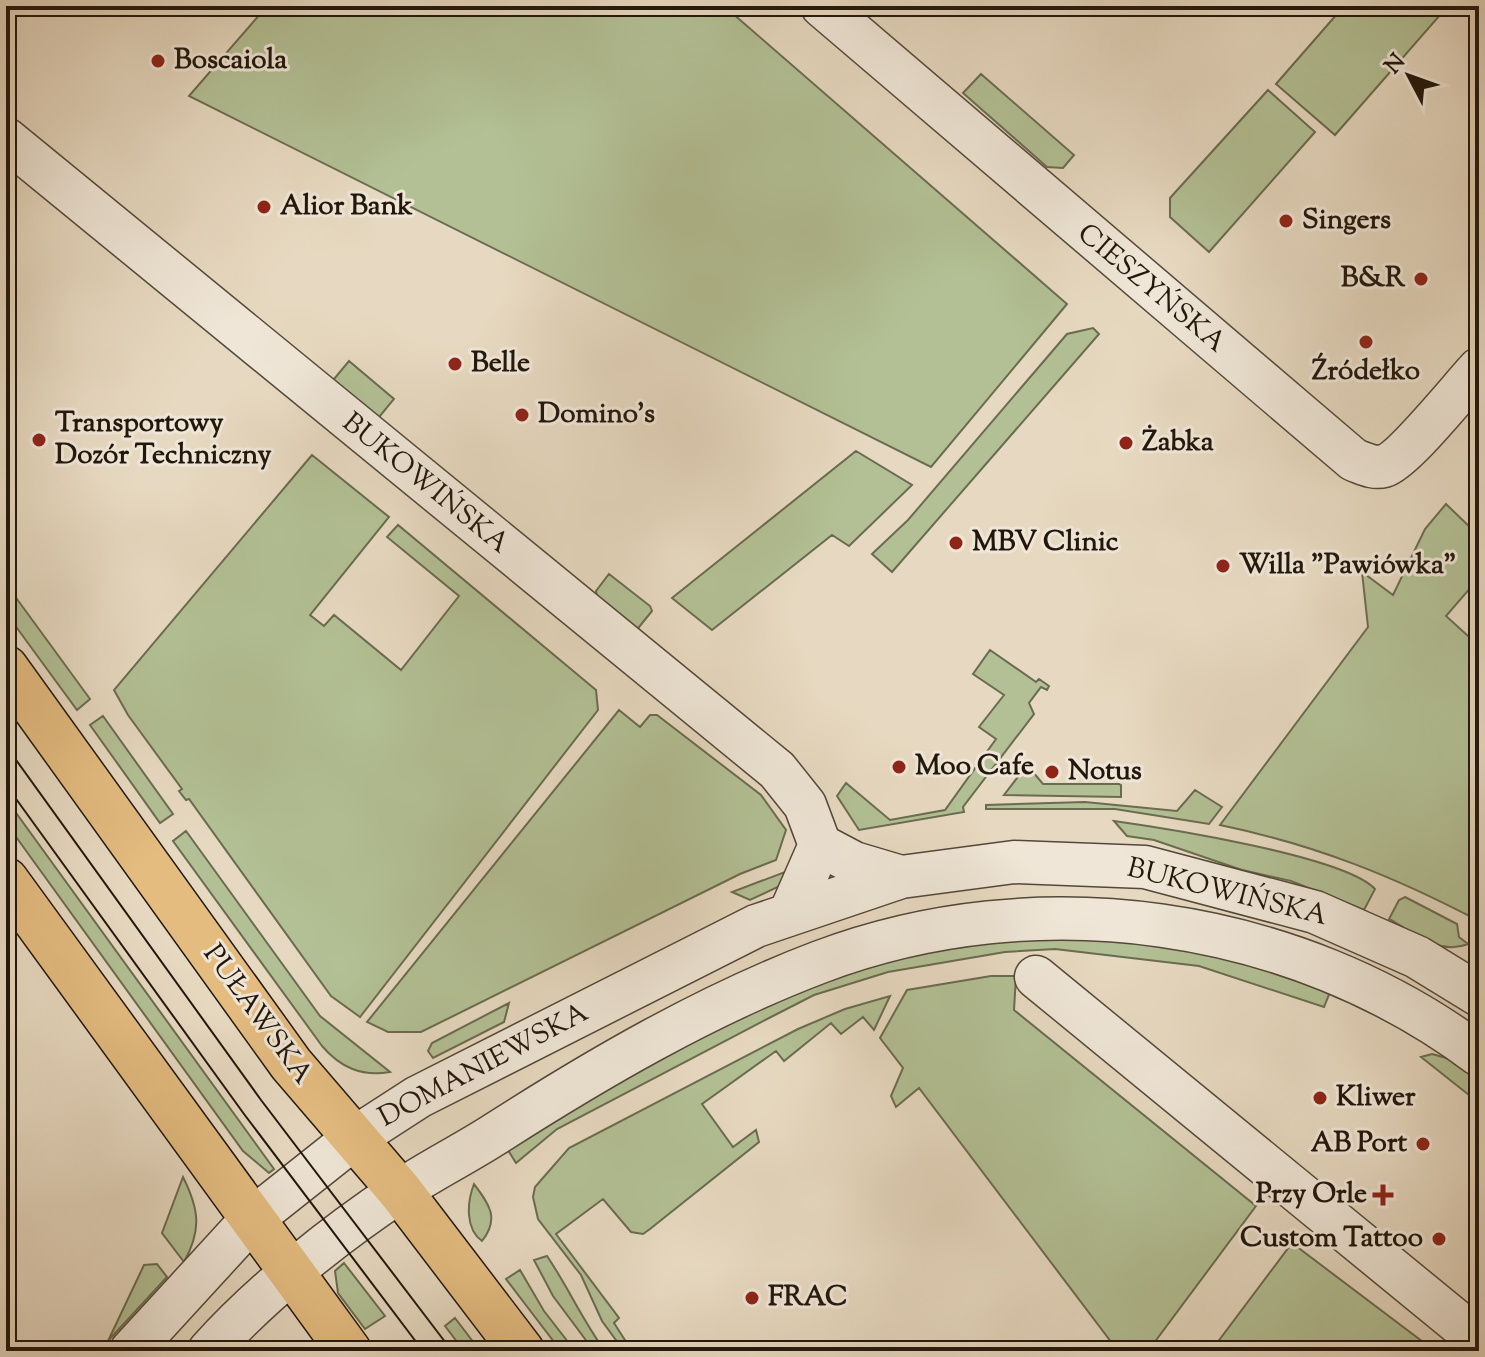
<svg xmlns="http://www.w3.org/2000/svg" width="1485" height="1357" viewBox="0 0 1485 1357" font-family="'Sorts Mill Goudy',serif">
  <rect width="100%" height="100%" fill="#e7d9c1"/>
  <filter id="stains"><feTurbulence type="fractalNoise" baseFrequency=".0025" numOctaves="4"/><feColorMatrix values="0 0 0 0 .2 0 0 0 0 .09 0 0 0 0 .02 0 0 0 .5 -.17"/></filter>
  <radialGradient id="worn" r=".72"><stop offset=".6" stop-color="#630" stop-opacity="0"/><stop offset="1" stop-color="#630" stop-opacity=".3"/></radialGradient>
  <path fill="#b3c095" stroke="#6a6c50" stroke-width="2" d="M267,6H724L1067,304L931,467L189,96Z
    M1344,6H1431L1441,14L1335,135L1276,84Z
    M981,74L1074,155L1063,168L1047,167L963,93Z
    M1268,90L1315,132L1209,252L1170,217V198Z
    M1093,328L1099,334L892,572L872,554L908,520L1067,334Z
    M349,361L394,399L375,422L329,385Z
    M856,451L912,485L849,546L832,535L712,630L672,598Z
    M312,455L389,517L310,615L324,626L334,615L401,670L459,596L387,537L398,525L596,690L598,710L360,1017L331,996L189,799L186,800L179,791L182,789L128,715L114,690Z
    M1446,504L1475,532L1479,578L1446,616L1479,646V921C1393,876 1316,845 1220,825L1368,627L1362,572L1393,595L1425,529Z
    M609,574L650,606L652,611L635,632L598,603L596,591Z
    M6,584L90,699L77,710L6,613Z
    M990,650L1036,682L1039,679L1049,686L1047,690L1041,687L1029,703L1034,714L963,807L964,812L859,830L837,796L846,783L890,820L945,810L996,739L979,727L1004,695L973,674Z
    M619,710L640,727L650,715H657L761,795L786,830L776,860L740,874L421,1032H388L367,1022Z
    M103,716L173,814L160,823L90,725Z
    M1027,765L1043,784H1119L1121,785V797L1004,795Z
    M1195,790L1222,807L1209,824L1115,809H986V805L1085,802L1177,811Z
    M6,799L274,1169L269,1173L243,1151L6,823Z
    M1114,821C1164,828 1344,856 1375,889L1364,910L1291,881L1242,870L1154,840L1127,836Z
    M186,831L320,1016L390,1072C361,1077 340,1067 322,1046L173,841Z
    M801,866L784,884L750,900L732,892Z
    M1405,897L1457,924L1459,937L1468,944C1439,956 1413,932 1389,919L1399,900Z
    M1085,936L1210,952L1330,992L1324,1007L1199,966L1055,949L1005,952L888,972L814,995L771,1017L557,1129L516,1163L506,1147L653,1061L756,1009L858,968L980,940Z
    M991,976H1016L1014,1010L1256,1206L1148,1351H1118L919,1088L896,1107L891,1096L903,1068L880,1038L907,990Z
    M890,996L874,1030L863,1017L841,1034L831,1023L784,1061L776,1051L702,1104L733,1147L756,1130L759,1142L650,1229L643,1234L631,1232L603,1199L556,1234L619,1318L614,1323L632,1351H624L602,1321L581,1275L538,1219L533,1197L535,1187L569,1148L798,1029L845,1009Z
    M509,1003L504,1022L433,1058L428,1051L432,1043Z
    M1432,1054L1457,1061L1479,1079V1103L1421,1057Z
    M183,1177C199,1209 202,1230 184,1262L162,1233Z
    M474,1184C489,1204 500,1218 482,1241C465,1229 467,1202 474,1184Z
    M1292,1243L1435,1351H1211Z
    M547,1256C568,1287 583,1321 605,1351H594L553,1296L534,1260Z
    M344,1263L385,1316L365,1329L338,1293L335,1271Z
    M157,1264L167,1277L108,1341L144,1265Z
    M520,1270L544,1311L575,1351H561L506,1279Z
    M455,1318L480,1351H464L445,1326Z"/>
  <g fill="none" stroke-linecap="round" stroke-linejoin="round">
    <g stroke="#534839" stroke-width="45">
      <path id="minor" d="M822,6L1354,460C1363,463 1373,469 1384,466C1404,460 1461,388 1479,369
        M6,139L777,770L805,805L820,845L791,911
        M820,845L854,863L901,877L1014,862L1145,867L1315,912L1417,957L1479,995
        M1036,977L1479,1340
        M131,1351L252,1219L353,1139L418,1097L756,926L901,877
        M209,1351C261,1293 335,1234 400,1191C430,1171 462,1155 492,1136C595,1070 706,1005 820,962C1037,880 1294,916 1479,1055"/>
    </g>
    <g stroke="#22170c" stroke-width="47">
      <path id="major" d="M6,668L291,1064L400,1191L522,1351
        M6,880L349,1351"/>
    </g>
    <use href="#minor" stroke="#efe6d7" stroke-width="42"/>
    <use href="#major" stroke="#e4bc80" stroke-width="44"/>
    <path stroke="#22170c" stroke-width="2" d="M6,746L261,1100L452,1351
      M6,785L244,1114L423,1351"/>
  </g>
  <g fill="#8f2418" stroke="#efe6d7" stroke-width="3">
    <circle cx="158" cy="61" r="8"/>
    <circle cx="264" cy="207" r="8"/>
    <circle cx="1286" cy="221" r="8"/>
    <circle cx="1421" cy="279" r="8"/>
    <circle cx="1366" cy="342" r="8"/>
    <circle cx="455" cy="364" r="8"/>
    <circle cx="522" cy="415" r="8"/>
    <circle cx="39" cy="440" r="8"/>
    <circle cx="1126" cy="443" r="8"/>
    <circle cx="956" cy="543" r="8"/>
    <circle cx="1223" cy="566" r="8"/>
    <circle cx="899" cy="767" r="8"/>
    <circle cx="1052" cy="772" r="8"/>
    <circle cx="1320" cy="1098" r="8"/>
    <circle cx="1423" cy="1144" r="8"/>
    <path d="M1379 1183h8v8h8v8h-8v8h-8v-8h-8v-8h8z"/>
    <circle cx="1439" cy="1239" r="8"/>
    <circle cx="752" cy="1298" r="8"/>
  </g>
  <g text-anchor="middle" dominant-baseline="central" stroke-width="6" stroke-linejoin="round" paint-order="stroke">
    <g font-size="28" font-weight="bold" fill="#22170c" stroke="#efe6d7" text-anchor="start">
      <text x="174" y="61">Boscaiola</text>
      <text x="280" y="207">Alior Bank</text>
      <text x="1302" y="221">Singers</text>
      <text x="1405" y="279" text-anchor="end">B&amp;R</text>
      <text x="471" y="364">Belle</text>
      <text x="1366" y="372" text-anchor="middle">Źródełko</text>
      <text x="538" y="415">Domino's</text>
      <text x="55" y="424">Transportowy<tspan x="55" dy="32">Dozór Techniczny</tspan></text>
      <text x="1142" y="443">Żabka</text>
      <text x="972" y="543">MBV Clinic</text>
      <text x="1239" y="566">Willa "Pawiówka"</text>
      <text x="915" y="767">Moo Cafe</text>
      <text x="1068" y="772">Notus</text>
      <text x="1336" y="1098">Kliwer</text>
      <text x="1407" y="1144" text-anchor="end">AB Port</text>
      <text x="1367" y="1195" text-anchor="end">Przy Orle</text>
      <text x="1423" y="1239" text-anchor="end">Custom Tattoo</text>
      <text x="768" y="1298">FRAC</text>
    </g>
    <g font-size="28" fill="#22170c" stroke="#efe6d7">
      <text transform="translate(1151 289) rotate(40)">CIESZYŃSKA</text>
      <text transform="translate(425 484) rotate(39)">BUKOWIŃSKA</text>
      <text transform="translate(1227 893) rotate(14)">BUKOWIŃSKA</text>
      <text transform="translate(257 1015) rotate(54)">PUŁAWSKA</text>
      <text transform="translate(484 1066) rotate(-28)">DOMANIEWSKA</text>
    </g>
  </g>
  <rect width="1485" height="1357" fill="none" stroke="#e7d9c1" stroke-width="32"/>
  <rect x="8" y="8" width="1469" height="1341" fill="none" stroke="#22170c" stroke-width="4"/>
  <rect x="16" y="16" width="1453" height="1325" fill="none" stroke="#22170c" stroke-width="2"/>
  <g transform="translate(1409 76) rotate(311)" stroke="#efe6d7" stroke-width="6" paint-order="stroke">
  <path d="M0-6L14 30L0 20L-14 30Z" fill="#22170c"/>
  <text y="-12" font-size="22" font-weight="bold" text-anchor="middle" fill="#22170c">N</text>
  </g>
  <rect width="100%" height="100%" filter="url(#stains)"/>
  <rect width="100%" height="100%" fill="url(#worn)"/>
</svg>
